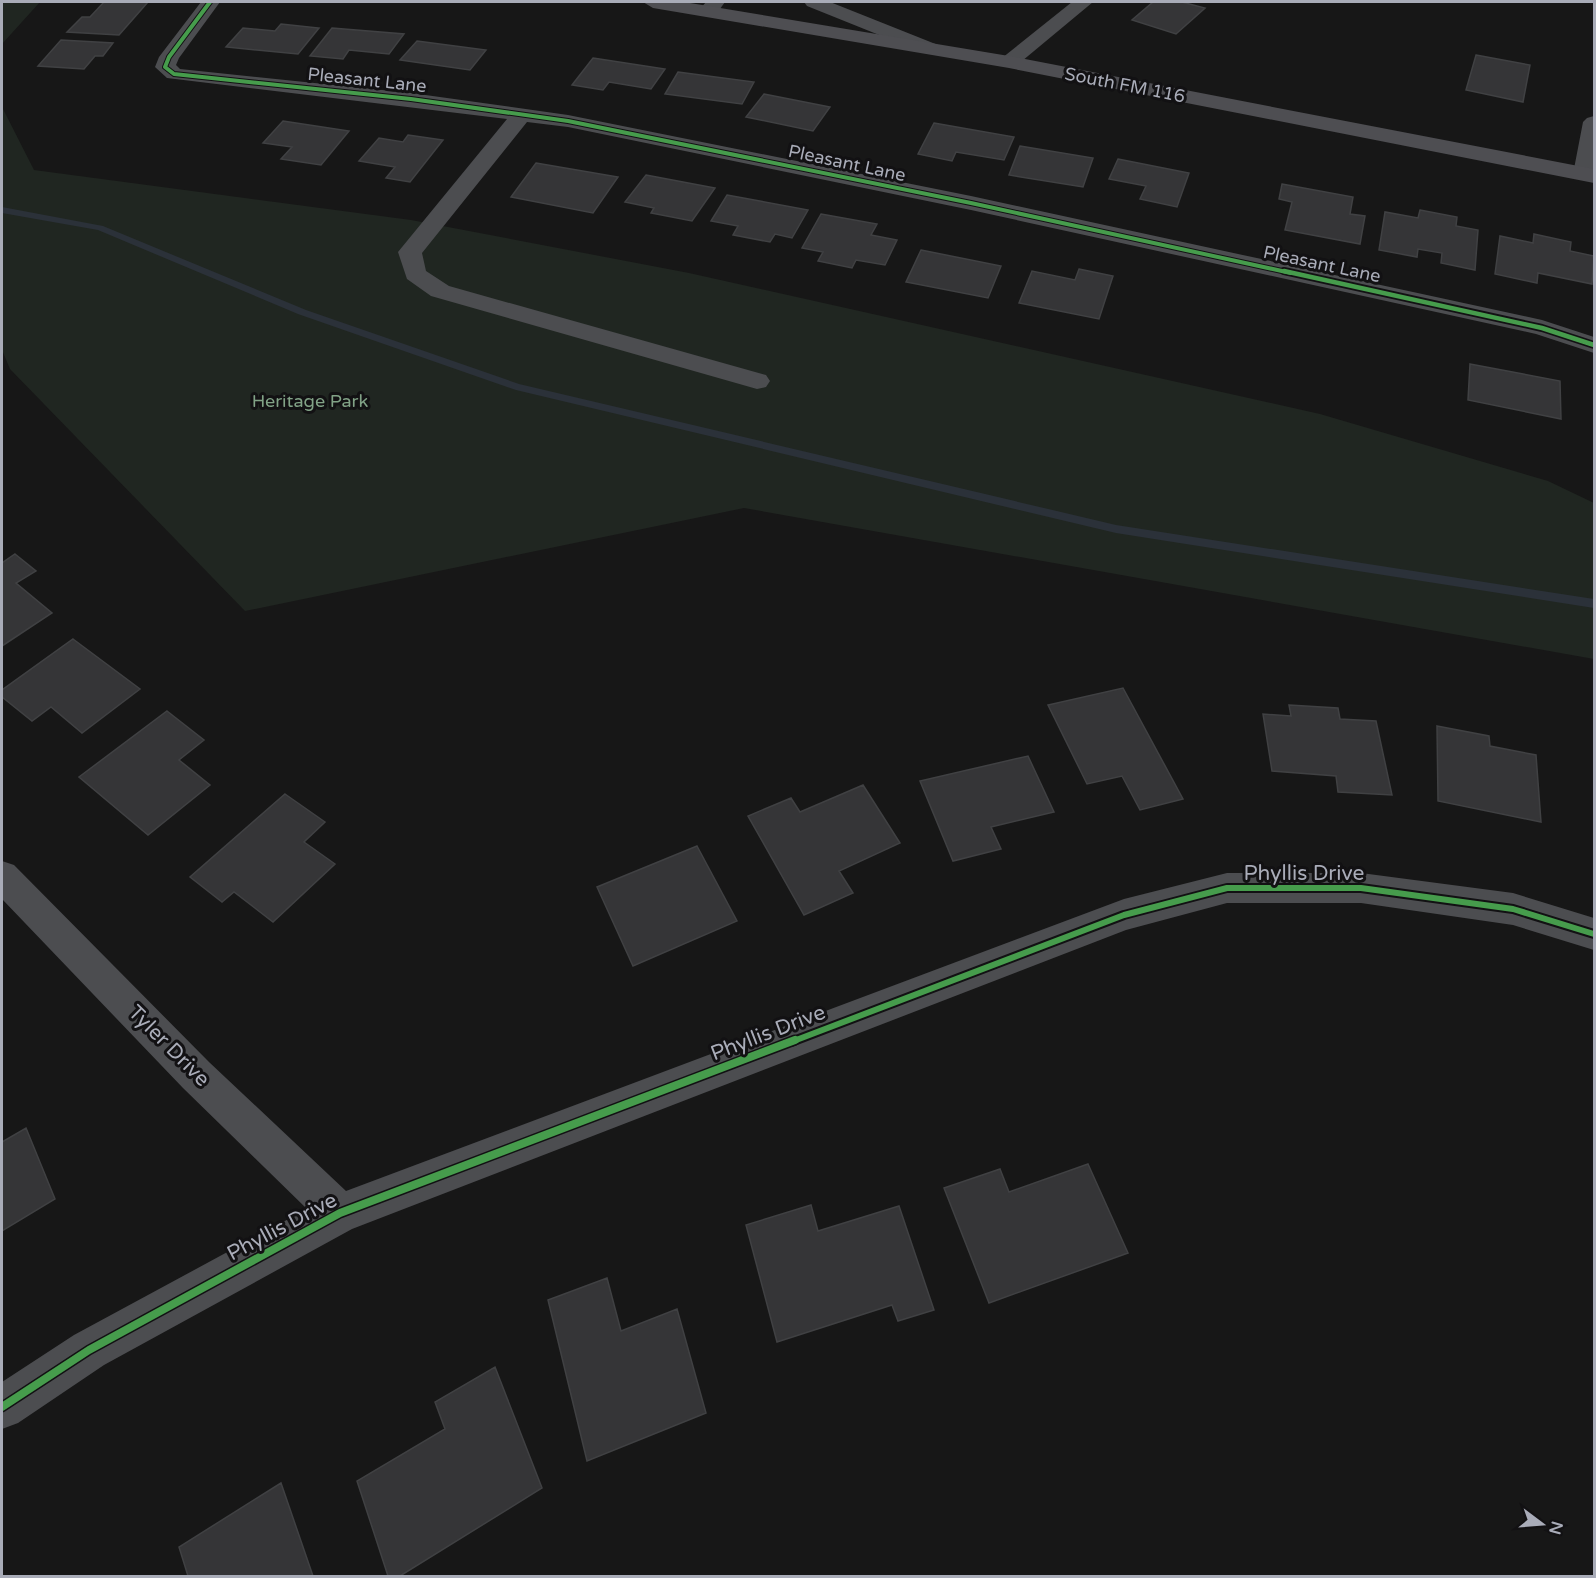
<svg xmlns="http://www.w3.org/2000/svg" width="1596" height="1578" viewBox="0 0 1596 1578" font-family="'Varela Round',sans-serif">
  <rect width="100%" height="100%" fill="#171717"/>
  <path fill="#202621" d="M2,2H40L2,44Z
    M2,107L34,170L411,220L689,273L1320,414L1548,481L1594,503V659L744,508L245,611L10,369L2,350Z"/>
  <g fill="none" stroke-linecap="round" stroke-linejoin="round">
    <path fill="#2b3139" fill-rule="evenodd" d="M2,207L103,226L306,310L519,384L1116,525L1594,599V608L1116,533L516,390L298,314L98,230L2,213Z"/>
  </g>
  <path fill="#353537" stroke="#404143" stroke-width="1.5" d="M104,2H148L119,35L67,32L82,17H90Z
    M1153,2H1182L1205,8L1176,34L1132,20Z
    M281,24L319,28L298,54L226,47L243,28L275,31Z
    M332,28L404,34L389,54L349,50L343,59L310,56Z
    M61,40L113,43L103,56H95L84,69L38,66Z
    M417,41L486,50L470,70L400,60Z
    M1476,55L1530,65L1523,102L1466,90Z
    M593,58L665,69L651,89L609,82L603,90L572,85Z
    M678,72L754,82L742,104L665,94Z
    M764,94L830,107L813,131L746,117Z
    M283,121L349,131L321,165L281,159L292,147L263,143Z
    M934,123L1014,137L1004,160L956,152L952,161L918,154Z
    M408,135L443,140L410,182L386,178L395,167L359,161L379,138L403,142Z
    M1020,146L1093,158L1083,187L1009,175Z
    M1118,159L1189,173L1177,207L1140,199L1146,186L1109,179Z
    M536,163L618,177L593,213L511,197Z
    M646,175L715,188L692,221L651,213L654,208L625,202Z
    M1282,184L1353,197L1350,214L1365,216L1360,244L1285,230L1292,202L1279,199Z
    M727,195L808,210L792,238L775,234L770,242L733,235L738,226L711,221Z
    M1420,210L1457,217L1456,226L1478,230L1475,270L1441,263L1442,253L1418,249L1417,257L1379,250L1385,212L1418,218Z
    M821,214L877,224L871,235L897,240L885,265L856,260L852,268L818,261L823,252L802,248Z
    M1534,234L1571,242L1570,251L1594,256L1592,284L1538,273L1537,283L1495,274L1500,236L1533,243Z
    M921,250L1001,266L988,298L906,282Z
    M1079,269L1113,276L1099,319L1019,303L1032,271L1075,280Z
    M1470,364L1560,381L1561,419L1468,400Z
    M15,554L36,571L16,583L52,613L2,646V563Z
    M73,639L140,689L82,733L51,707L32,721L2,697V690Z
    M1123,688L1183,799L1140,810L1122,776L1087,784L1048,705Z
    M1289,705L1338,708L1340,719L1376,721L1392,795L1338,792L1336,776L1272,771L1263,714L1291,716Z
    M167,711L204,740L179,760L210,785L148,835L79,777Z
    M1437,726L1489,736L1490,746L1536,755L1541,822L1438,801Z
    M1028,756L1054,812L991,827L1001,849L953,861L920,781Z
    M863,785L900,843L839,871L853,893L804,915L748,816L791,798L800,812Z
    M285,794L325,822L304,842L335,864L273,922L234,892L222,902L190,877Z
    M697,846L737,921L633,966L597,887Z
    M26,1128L55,1199L2,1231V1142Z
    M1088,1164L1128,1253L989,1303L944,1188L1000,1169L1009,1192Z
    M811,1205L818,1231L899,1206L934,1310L898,1321L892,1305L777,1342L746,1225Z
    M607,1278L621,1331L677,1309L706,1413L587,1461L548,1300Z
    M495,1367L542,1488L400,1576H388L357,1481L445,1429L435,1402Z
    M281,1483L313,1576H188L179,1547Z"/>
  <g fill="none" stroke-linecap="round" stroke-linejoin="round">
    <path fill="#4c4d50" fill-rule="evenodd" d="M201,2H220L179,58L176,65L180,69L411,93L568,115L971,196L1542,320L1594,337V353L1536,334L971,210L568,127L527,122L422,253L426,271L449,286L766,375L770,381L766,387L757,389L431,296L407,279L398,252L507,119L167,78L155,67L159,57Z
      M706,2H725L717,13L710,15L700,9Z
      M804,2H830L938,45L941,49L938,53H924L807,6Z
      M1072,2H1093L1016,66H1002L999,62L1002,58Z
      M1594,116V175L1592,179H1576L1573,174L1583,122L1587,118Z
      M2,861L14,865L209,1062L346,1191L1124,899L1227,873H1361L1513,893L1594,918V950L1513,925L1361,903H1227L1126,930L352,1229L104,1365L18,1423L2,1429V1382L74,1335L307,1209L183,1088L2,899Z"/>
    <path fill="#4e4e52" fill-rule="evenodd" d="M643,2H684L1009,56L1594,169V183L1009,68L653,8Z"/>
    <g stroke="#121113" stroke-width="6">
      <path id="cycleway-far3" d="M210,2L169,57L165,67L174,74L411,99L568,121L971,203L1291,273"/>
    </g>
    <g stroke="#121113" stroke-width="8">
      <path id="cycleway-far2" d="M1284,271L1542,328L1594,345"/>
    </g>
    <g stroke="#121113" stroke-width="10">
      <path id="cycleway-far1" d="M791,1042L1124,915L1227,888H1361L1513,909L1594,934"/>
    </g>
    <g stroke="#121113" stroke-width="11">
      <path id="cycleway" d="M2,1407L89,1350L340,1213L795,1040"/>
    </g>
    <use href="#cycleway-far3" stroke="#469c4c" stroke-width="4"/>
    <use href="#cycleway-far2" stroke="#469c4c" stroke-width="4.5"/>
    <use href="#cycleway-far1" stroke="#469c4c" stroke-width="6"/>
    <use href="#cycleway" stroke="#469c4c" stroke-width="8"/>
  </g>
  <g text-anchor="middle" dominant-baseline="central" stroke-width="6" stroke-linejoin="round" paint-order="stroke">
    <g font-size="18" fill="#a9acb8" stroke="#121113">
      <text transform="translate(367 80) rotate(6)">Pleasant Lane</text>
      <text transform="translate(1125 85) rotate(11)">South FM 116</text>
      <text transform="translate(847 163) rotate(12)">Pleasant Lane</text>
      <text transform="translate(1322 264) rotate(12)">Pleasant Lane</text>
    </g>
    <g font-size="18" fill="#81a286" stroke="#121113">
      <text x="310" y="401">Heritage Park</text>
    </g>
    <g font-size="21" fill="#a9acb8" stroke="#121113">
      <text x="1304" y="873">Phyllis Drive</text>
      <text transform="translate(768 1033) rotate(-21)">Phyllis Drive</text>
      <text transform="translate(169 1046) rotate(45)">Tyler Drive</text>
      <text transform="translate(282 1227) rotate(-28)">Phyllis Drive</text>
    </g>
  </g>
  <rect width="1596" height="1578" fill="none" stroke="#a9acb8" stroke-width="6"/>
  <g transform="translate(1542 1524) rotate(106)" stroke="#121113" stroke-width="4.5" paint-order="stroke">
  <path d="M0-4.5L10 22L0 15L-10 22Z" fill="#a9acb8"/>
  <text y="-9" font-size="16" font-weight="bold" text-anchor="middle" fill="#a9acb8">N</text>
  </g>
</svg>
